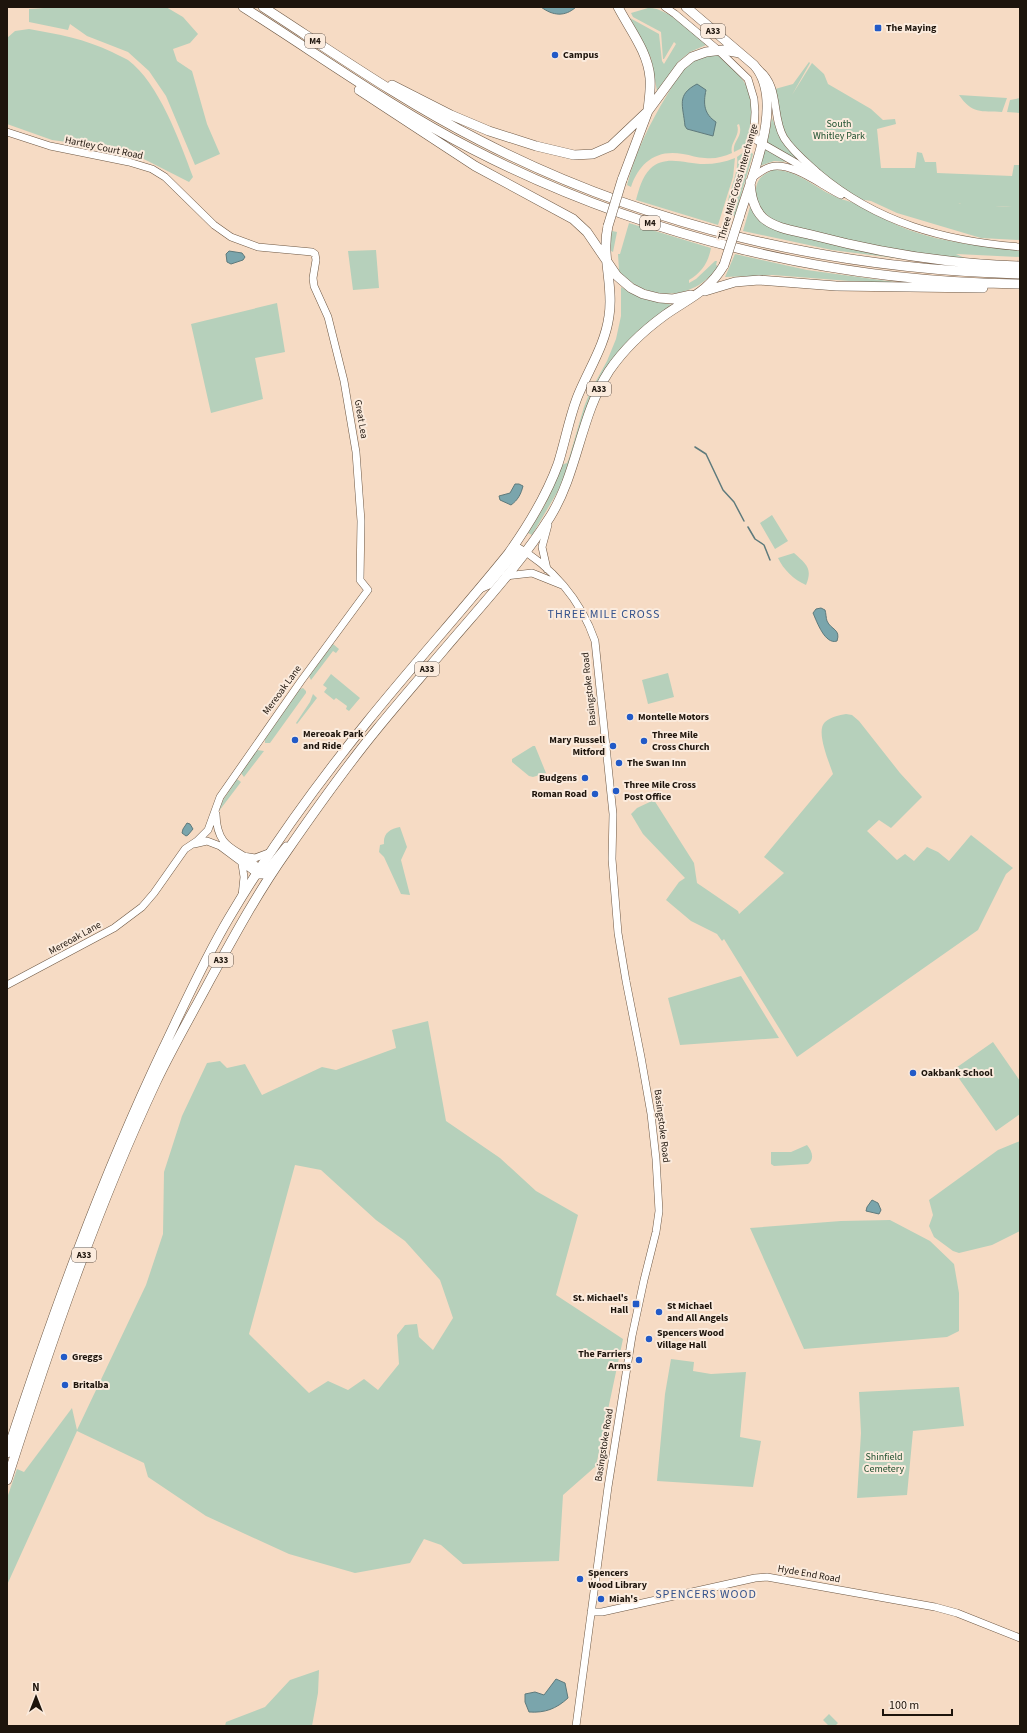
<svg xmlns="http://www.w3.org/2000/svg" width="1027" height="1733" viewBox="0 0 1027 1733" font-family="'Source Sans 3',sans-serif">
  <rect width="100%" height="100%" fill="#f6dbc4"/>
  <path fill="#b6d0bb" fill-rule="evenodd" d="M45,7H166L183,17L198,34L190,43L173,49L177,61L192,71L207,124L220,154L195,165L166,96L149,71L128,52L87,36L70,24L68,30L29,22V9L44,8Z
    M648,8C668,7 692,33 706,45L690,52L678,62L657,91L651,58L630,18L659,34L662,61L664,64L676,44L674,42L664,59H663L661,32L633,17L631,13Z
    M29,29C58,34 85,39 112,52C117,55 123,57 128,60C159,83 180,142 193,177L189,182L134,154L96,146L52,140L7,124V38L15,31Z
    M718,55C744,79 755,86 750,125C750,130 751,135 750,140L744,147L734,152C732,141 744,137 739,124L737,125C741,136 729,143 732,153C723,157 715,159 705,158C697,158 691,155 683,154C656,149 639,163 631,187L627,185C635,153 650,123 667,95C673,85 678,75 686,67C695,59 706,55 718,55ZM706,90L703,101L705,111L711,119L713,136L687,129Z
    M809,62L810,63L792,95L812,63L824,74L828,84L871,109L883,120L895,119L896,124L877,129L881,168H915L917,152L922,153L925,162H936L937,173L1012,176L1014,165H1020V240L981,238L897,213L871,201L858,199L843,190L801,155L784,135L775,89L793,84ZM905,182L961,204L1012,207L961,204Z
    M959,95L1007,98L1002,112C981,111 972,114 959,95Z
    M1020,98V113L1007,112L1010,100Z
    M772,118L777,130L808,167L767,143Z
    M748,149L753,154L735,216H729C722,201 740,176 737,157Z
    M765,150H767L788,162L774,161L760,166Z
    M735,158L733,177L718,225L636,200C639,189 642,177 650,169C665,154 686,164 704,164C715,164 725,162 735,158Z
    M773,170C796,169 814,187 834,196C839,199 846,200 851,202C871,210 889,223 909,230C944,243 983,246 1020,250V257L956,254L967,259C916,254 868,245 818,233C805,230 788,228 777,222C764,216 754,203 756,189C757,178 764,174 773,170Z
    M750,207L758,218L918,261L832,250L743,231Z
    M629,223L711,248C708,263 702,272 689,280V283L696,279L715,261H717L716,265L718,266C696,301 646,303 619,271L618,254H620Z
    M612,231L617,232L613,252L611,251L610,245Z
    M376,250L379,288L353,290L348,251Z
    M735,254L807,270L910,284L849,281L773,275L725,277Z
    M621,287L644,299L673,305L621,350L558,491L532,535L528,533L545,505L561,465L567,463L569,458L584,407L590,392L607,361L616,339L621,316Z
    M277,303L285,352L255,358L263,399L211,413L191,324Z
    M772,515L788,541L775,549L760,523Z
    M794,553C806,564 813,568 806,585C794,580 783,569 778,558Z
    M333,644L339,649L336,653L333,651L311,680L309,676Z
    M668,673L674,697L648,704L642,680Z
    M331,674L360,698L349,711L346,709L347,706L336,698L334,700L324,692L327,688L323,685Z
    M303,688L306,691V693L270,743H265V739L300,689Z
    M313,694L317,698L297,724L296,723L310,702Z
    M846,714L852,715L859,721L900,773L922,797L891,828L879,820L867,831L897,860L905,854L914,861L927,847L938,852L949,861L971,835L1013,868L1006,874L978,930L797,1057L724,939L722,941L717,934L691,921L666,900L679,882L685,878L643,834L631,814L637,808L654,800L694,863L697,883L738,911L739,914L784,873L764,857L833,774C830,764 815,731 825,722C831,717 839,715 846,714Z
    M533,746H535L546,773L533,777L529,776L512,762V759Z
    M257,750L264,751L244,777L241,773Z
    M237,779L241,782L219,811L223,800Z
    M400,827L407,847L401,860L410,895L401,894L384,857L379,852L380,845L384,844C383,833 390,829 400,827Z
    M741,976L779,1038L680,1045L668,998Z
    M428,1021L446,1121L500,1158L536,1191L578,1215L556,1295L623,1339L596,1466L563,1495L559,1561L463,1564L441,1545L424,1539L410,1563L355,1573L289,1554L206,1516L148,1477L144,1463L77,1431L7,1585V1498L17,1469L24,1472L72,1408L77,1430L146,1285L163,1234L164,1172L182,1116L207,1063L220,1061L227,1068L245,1064L262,1095L322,1067L336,1070L396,1048L392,1030ZM295,1165L321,1170L376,1220L405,1241L440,1280L453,1318L433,1350L419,1337L417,1324L405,1325L397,1335L399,1364L378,1390L364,1379L348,1390L328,1381L309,1393L249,1334Z
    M993,1042L1020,1081V1114L996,1131L953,1070Z
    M1020,1141V1231L992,1245L959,1253L953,1251L934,1237L929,1226L933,1215L929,1200L998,1150Z
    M807,1145C812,1151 815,1159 808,1164L774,1166L771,1164V1152H791Z
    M890,1220L930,1241L954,1264L959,1293V1331L947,1337L804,1349L750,1228L841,1221Z
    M671,1359L694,1362L693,1371L711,1374L746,1372L740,1437L761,1441L753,1487L657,1481L665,1394Z
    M959,1387L964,1426L913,1431L907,1495L857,1498L861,1433L859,1392Z
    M319,1670L318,1693L312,1726H225L226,1722L265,1707L290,1680Z
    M829,1714L838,1723L835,1726H829L823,1720Z"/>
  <path fill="#7aa5ac" stroke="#5e7a7c" d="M541,7H576C565,17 553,16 541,7Z
    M697,84L706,90C703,104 704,114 716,122L713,136L687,129L685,126C683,105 676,95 697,84Z
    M229,251L242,253L245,257L243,260L231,264L227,262L226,254Z
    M515,484H519L523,486C521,494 518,500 511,505L500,500L499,496L510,493Z
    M821,608L825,610C826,613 826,618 827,621C831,630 841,629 837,641C825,645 817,622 813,613L816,609Z
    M187,823L190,824L193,829L188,835L186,836L182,833L183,829Z
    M872,1200L878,1203L881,1210L879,1214L866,1211L867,1207Z
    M556,1679L565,1683L568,1698C556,1709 545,1713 529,1712L525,1702V1694L535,1692L544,1695Z"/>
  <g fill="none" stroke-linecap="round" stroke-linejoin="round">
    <path stroke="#5e7a7c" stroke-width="1.5" d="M695,447L706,454L723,490L734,502L744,521
      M748,527L755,539L764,545L770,560"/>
    <g stroke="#6d5743" stroke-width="8">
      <path id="secondary" d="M665,7L675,14L718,50L748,79L754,99L755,112L754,130L756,140L796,163L823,185
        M758,69C781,86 771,116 784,138C793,152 806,162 818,173C877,223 945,241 1020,247
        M7,132L50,146L129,162L152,169L165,177L214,225L231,237L258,247L312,252L315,254L316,260L313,278L314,286L328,317L344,381L356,452L361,521L360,580L368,590L301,681L220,797L208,830L197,841L185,849L154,893L142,907L114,928L7,985
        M752,178C757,174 763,169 770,167C792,161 822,186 841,195
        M514,545C552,566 581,600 595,641L613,814L612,859L618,933L626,981L641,1057L651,1114L656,1159L659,1211L656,1232L644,1280L632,1336L608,1487L576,1726
        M547,569L542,547L548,525
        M506,576L532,573L562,585
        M480,589L489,585L517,552H526
        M216,814C217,856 244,846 262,873
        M194,844L207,841L220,846L259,875H263L265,872L286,846
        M243,856L255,858L271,852
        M242,896L244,877L242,864
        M591,1612H602L755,1578L767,1577L935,1607L957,1613L1020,1638"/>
    </g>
    <g stroke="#6d5743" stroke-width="10">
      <path id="highway" d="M243,7C319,55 392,108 472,149C641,236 830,282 1020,284
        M263,7C334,53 404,102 479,140C647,227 832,269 1020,274
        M618,7C630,30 648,52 650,78C651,89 649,100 648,110
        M686,7L754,65C786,101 751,177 739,218
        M392,85L451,115L489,131L536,146L574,155L593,154L611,146L648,111
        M359,90L475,166L573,219L587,232L617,276L631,288L643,294L659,298L673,299L691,295
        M622,180L648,111L681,66L692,57L706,52L723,50L740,53
        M750,182C751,195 753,208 763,218C776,229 796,231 812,235C880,253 949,264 1020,266
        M705,291L735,282L759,280L836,286L983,288
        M7,1453C52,1315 101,1180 163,1049C184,1005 204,960 229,918C269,850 317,784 367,722C413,665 462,611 508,554C528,526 546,497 558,464C565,442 569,419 577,398C588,370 605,346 609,316C614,286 601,256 608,226
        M7,1480C50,1345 96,1210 156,1082C172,1048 192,1014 210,980C234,936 258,892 287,851C316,809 345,768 377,729C398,703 420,678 442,652C479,608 519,566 550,517C578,472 580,416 609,371C624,349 643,331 665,315C689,298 708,292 724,265"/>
    </g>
    <use href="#secondary" stroke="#fff" stroke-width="7"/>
    <use href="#highway" stroke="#fff" stroke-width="9"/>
    <g stroke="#6d5743" stroke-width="10" stroke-linecap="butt">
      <path id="highway-bridge" d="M608,226L622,180
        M724,265L739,218"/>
    </g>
    <use href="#highway-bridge" stroke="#fff" stroke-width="9"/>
  </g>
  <g fill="#225ac7" stroke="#fbebdd" stroke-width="1.5">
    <rect x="874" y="24" width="8" height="8" rx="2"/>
    <circle cx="555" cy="55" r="4"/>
    <circle cx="630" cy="717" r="4"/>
    <circle cx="295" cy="740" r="4"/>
    <circle cx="644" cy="741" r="4"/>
    <circle cx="613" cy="746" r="4"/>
    <circle cx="619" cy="763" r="4"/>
    <circle cx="585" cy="778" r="4"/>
    <circle cx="616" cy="791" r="4"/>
    <circle cx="595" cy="794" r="4"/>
    <circle cx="913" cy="1073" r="4"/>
    <rect x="632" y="1300" width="8" height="8" rx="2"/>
    <circle cx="659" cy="1312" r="4"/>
    <circle cx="649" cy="1339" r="4"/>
    <circle cx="64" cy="1357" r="4"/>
    <circle cx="639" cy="1360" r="4"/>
    <circle cx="65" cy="1385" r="4"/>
    <circle cx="580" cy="1579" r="4"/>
    <circle cx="601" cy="1599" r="4"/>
  </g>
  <g text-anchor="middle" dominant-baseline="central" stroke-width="4" stroke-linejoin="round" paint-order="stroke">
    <g fill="#fbebdd" stroke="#60544b" stroke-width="1">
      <rect x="701" y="24" width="24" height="14" rx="3"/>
      <rect x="305" y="34" width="20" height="14" rx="3"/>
      <rect x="640" y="216" width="20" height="14" rx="3"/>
      <rect x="587" y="382" width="24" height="14" rx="3"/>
      <rect x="415" y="662" width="24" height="14" rx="3"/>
      <rect x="209" y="953" width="24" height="14" rx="3"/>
      <rect x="72" y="1248" width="24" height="14" rx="3"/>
    </g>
    <g font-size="9" font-weight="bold" fill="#1d140c">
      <text x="713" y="31">A33</text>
      <text x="315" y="41">M4</text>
      <text x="650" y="223">M4</text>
      <text x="599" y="389">A33</text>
      <text x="427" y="669">A33</text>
      <text x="221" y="960">A33</text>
      <text x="84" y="1255">A33</text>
    </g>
    <g font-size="10" font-weight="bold" fill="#1d140c" stroke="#fbebdd" text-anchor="start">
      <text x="886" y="28">The Maying</text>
      <text x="563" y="55">Campus</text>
      <text x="638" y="717">Montelle Motors</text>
      <text x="303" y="734">Mereoak Park<tspan x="303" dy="12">and Ride</tspan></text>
      <text x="652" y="735">Three Mile<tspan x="652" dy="12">Cross Church</tspan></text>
      <text x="605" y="740" text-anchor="end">Mary Russell<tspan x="605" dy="12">Mitford</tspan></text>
      <text x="627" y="763">The Swan Inn</text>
      <text x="577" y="778" text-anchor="end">Budgens</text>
      <text x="624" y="785">Three Mile Cross<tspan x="624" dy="12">Post Office</tspan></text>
      <text x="587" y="794" text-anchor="end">Roman Road</text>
      <text x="921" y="1073">Oakbank School</text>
      <text x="628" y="1298" text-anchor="end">St. Michael's<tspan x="628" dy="12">Hall</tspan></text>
      <text x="667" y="1306">St Michael<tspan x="667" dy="12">and All Angels</tspan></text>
      <text x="657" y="1333">Spencers Wood<tspan x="657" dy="12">Village Hall</tspan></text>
      <text x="631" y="1354" text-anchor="end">The Farriers<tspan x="631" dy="12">Arms</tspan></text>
      <text x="72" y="1357">Greggs</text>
      <text x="73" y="1385">Britalba</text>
      <text x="588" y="1573">Spencers<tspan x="588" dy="12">Wood Library</tspan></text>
      <text x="609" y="1599">Miah's</text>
    </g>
    <g font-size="10" fill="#1f502f" stroke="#fbebdd">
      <text x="839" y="124">South<tspan x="839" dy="12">Whitley Park</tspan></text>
      <text x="884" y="1457">Shinfield<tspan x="884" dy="12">Cemetery</tspan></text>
    </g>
    <g font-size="10" fill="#1d140c" stroke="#fbebdd">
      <text transform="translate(104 148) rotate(12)">Hartley Court Road</text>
      <text transform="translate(738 182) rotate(-74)">Three Mile Cross Interchange</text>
      <text transform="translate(361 419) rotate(80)">Great Lea</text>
      <text transform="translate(589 689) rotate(-96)">Basingstoke Road</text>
      <text transform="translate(282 690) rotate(-54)">Mereoak Lane</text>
      <text transform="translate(75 938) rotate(-29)">Mereoak Lane</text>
      <text transform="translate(662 1126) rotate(83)">Basingstoke Road</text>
      <text transform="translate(604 1445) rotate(-81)">Basingstoke Road</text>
      <text transform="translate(809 1574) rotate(10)">Hyde End Road</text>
    </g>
    <g font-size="12" letter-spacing="1" fill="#35538c" stroke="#fbebdd">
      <text x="604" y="614">THREE MILE CROSS</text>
      <text x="706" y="1594">SPENCERS WOOD</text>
    </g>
  </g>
  <rect width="1027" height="1733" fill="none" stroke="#1d140c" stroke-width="16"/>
  <g transform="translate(36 1697)" stroke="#fbebdd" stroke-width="3" paint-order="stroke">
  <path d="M0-3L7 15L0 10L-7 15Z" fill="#1d140c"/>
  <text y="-6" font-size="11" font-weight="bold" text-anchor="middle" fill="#1d140c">N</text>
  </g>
  <path d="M883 1709v6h69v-6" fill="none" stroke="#1d140c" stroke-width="2"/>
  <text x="889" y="1709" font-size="12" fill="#1d140c" stroke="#fbebdd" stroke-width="3" paint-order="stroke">100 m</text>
</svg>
